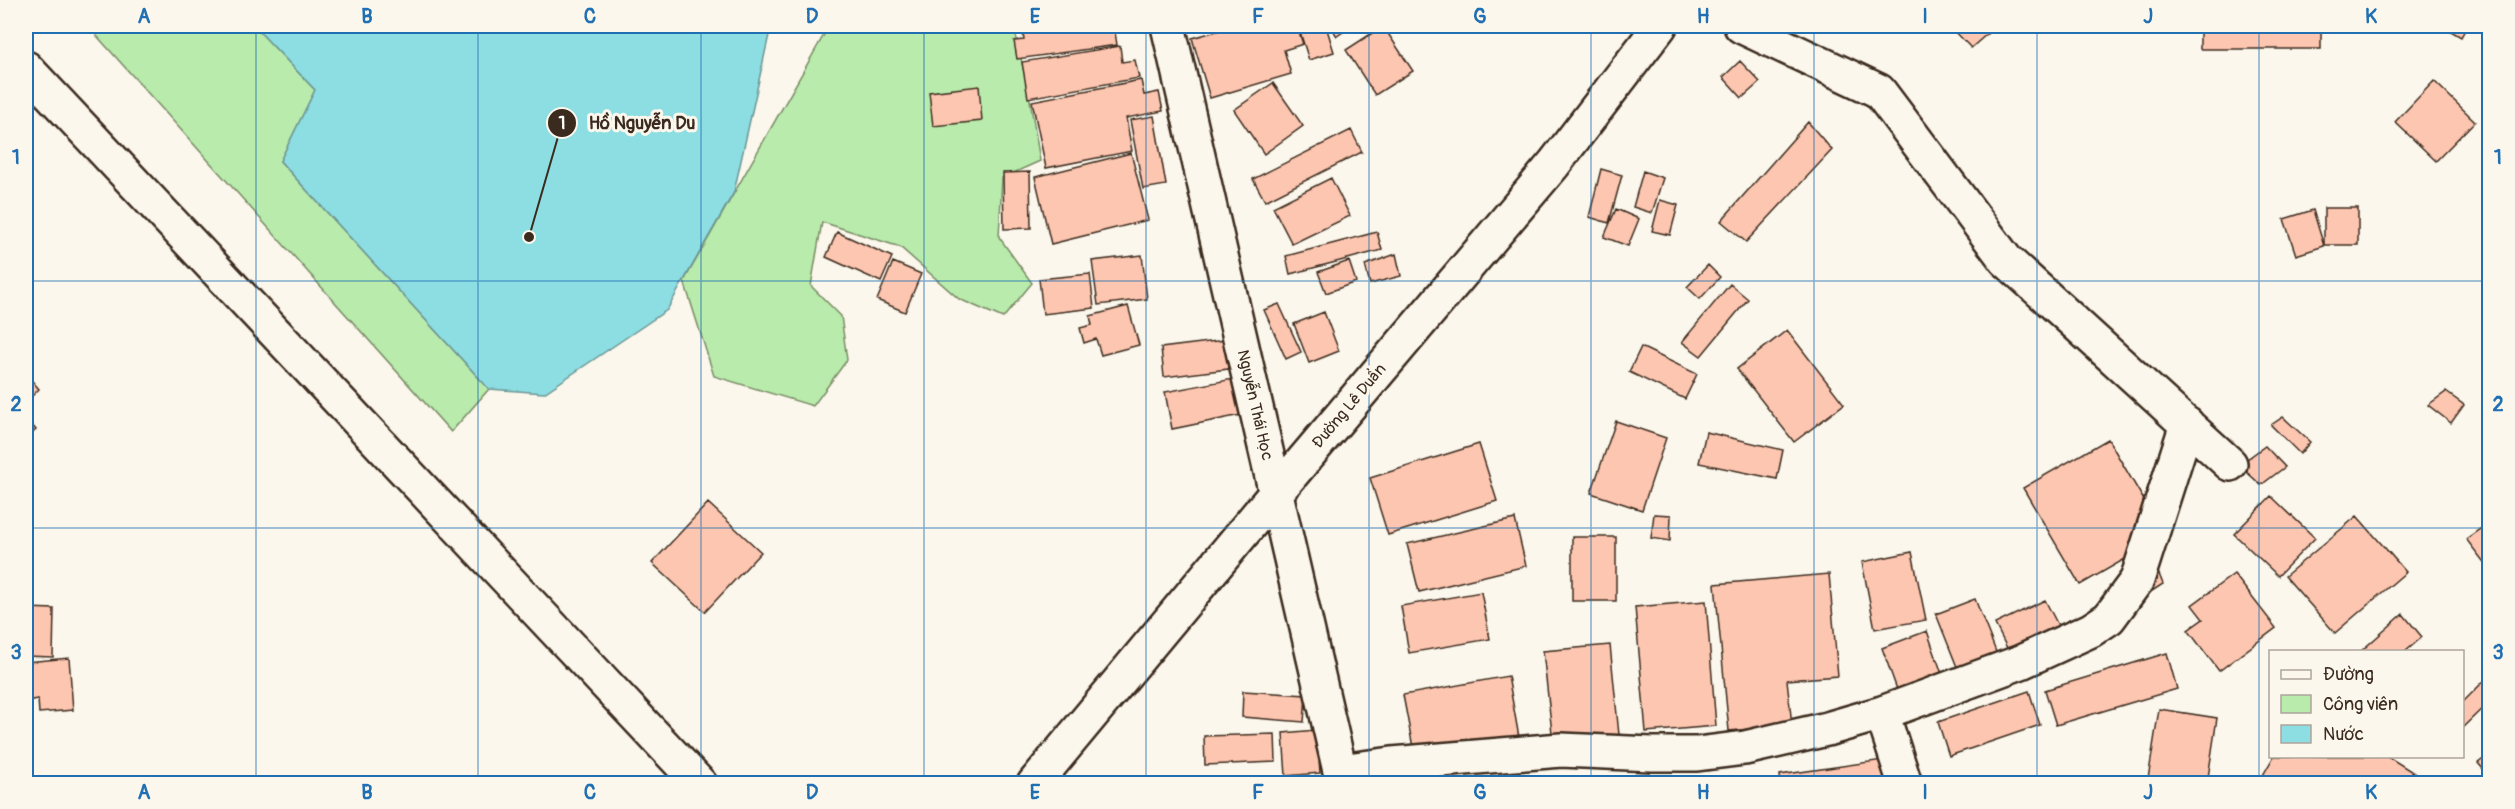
<svg xmlns="http://www.w3.org/2000/svg" width="2515" height="809" viewBox="0 0 2515 809" font-family="Pangolin,sans-serif">
  <rect width="100%" height="100%" fill="#fbf7ec"/>
  <filter id="ink" filterUnits="userSpaceOnUse"><feTurbulence type="fractalNoise" baseFrequency=".0167" numOctaves="2"/><feDisplacementMap in="SourceGraphic" scale="12" xChannelSelector="R" yChannelSelector="G"/><feConvolveMatrix kernelMatrix="1 2 1 2 8 2 1 2 1" color-interpolation-filters="sRGB"/></filter>
  <g filter="url(#ink)">
    <path fill="#b8ebac" stroke="#7a8a65" stroke-width="1.5" d="M88,26H254L315,90L280,161L489,389L451,432Z
      M829,26H1014L1030,100L1040,161L1002,178L999,237L1032,283L1003,318L959,299L900,247L822,222L811,286L841,316L847,360L813,406L714,376L684,281Z"/>
    <path fill="#8ddee3" stroke="#6c9694" stroke-width="1.5" d="M254,26H771L734,192L667,310L544,393L489,389L280,161L315,90Z"/>
    <path fill="#fdc6b0" stroke="#3b2a1e" stroke-width="1.5" d="M1030,26H1114L1117,45L1017,59L1014,41L1024,40L1022,27Z
      M1235,26H1297L1303,44L1284,50L1291,74L1210,98L1192,38Z
      M1298,26H1326L1334,52L1309,60Z
      M1330,26H1352L1337,36Z
      M1383,26L1413,71L1375,95L1346,50Z
      M1950,26H1996L1971,48Z
      M2200,26H2321V49H2200Z
      M2444,27V26H2467L2461,37Z
      M1120,46L1122,62L1135,60L1139,78L1028,98L1022,62Z
      M1740,61L1760,82L1742,98L1723,77Z
      M1141,80L1144,95L1159,92L1163,111L1126,118L1132,151L1046,168L1032,101Z
      M2434,81L2475,121L2436,161L2395,122Z
      M1273,83L1303,126L1264,154L1234,110Z
      M979,86L982,121L933,126L929,92Z
      M1154,116L1166,185L1143,189L1130,120Z
      M1808,122L1832,150L1746,242L1721,221Z
      M1351,130L1362,152L1265,201L1253,179Z
      M1131,153L1148,220L1051,244L1035,177Z
      M1601,169L1622,175L1609,223L1589,217Z
      M1643,171L1663,178L1652,213L1633,207Z
      M1030,172L1031,228L1004,229L1003,173Z
      M1331,178L1350,216L1292,244L1273,207Z
      M1660,200L1678,205L1670,235L1652,231Z
      M2324,208H2358V245H2324Z
      M1616,209L1639,219L1628,246L1604,237Z
      M2313,210L2324,246L2296,255L2284,219Z
      M837,232L892,257L881,282L826,257Z
      M1377,232L1382,250L1290,274L1286,256Z
      M1396,254L1401,276L1370,284L1365,265Z
      M1142,255L1147,299L1098,305L1092,261Z
      M1349,261L1356,282L1326,293L1318,272Z
      M893,262L921,274L905,312L877,300Z
      M1708,265L1720,277L1700,299L1687,287Z
      M1090,274L1094,308L1043,314L1039,279Z
      M1730,284L1748,299L1701,356L1682,342Z
      M1279,304L1301,352L1286,359L1264,310Z
      M1128,306L1139,345L1101,355L1096,339L1084,343L1080,328L1092,325L1090,316Z
      M1324,312L1339,351L1309,363L1294,324Z
      M1787,330L1844,404L1794,442L1737,369Z
      M1225,340L1228,369L1164,377L1161,348Z
      M1641,347L1697,374L1685,399L1629,372Z
      M26,374L39,389L26,402Z
      M1233,379L1241,415L1172,429L1165,392Z
      M2446,392L2464,405L2451,423L2428,405Z
      M2283,417L2310,442L2300,454L2271,425Z
      M26,418L36,430L26,439Z
      M1616,421L1666,438L1642,510L1591,493Z
      M1706,432L1783,450L1777,479L1699,463Z
      M2108,439L2165,536L2080,585L2023,488Z
      M1479,444L1497,501L1388,535L1370,478Z
      M2265,446L2285,467L2261,485L2239,465Z
      M2271,496L2315,538L2278,576L2234,534Z
      M708,503L761,552L705,612L652,563Z
      M1654,514L1671,515L1670,541L1651,538Z
      M2357,516L2406,572L2335,633L2285,576Z
      M1515,519L1526,566L1419,592L1407,544Z
      M2490,522V570L2466,539Z
      M1572,537H1616V601H1572Z
      M1912,552L1926,620L1875,629L1862,562Z
      M2156,567L2163,584L2143,597Z
      M1829,574L1838,676L1787,680L1792,725L1729,731L1715,584Z
      M2234,574L2276,628L2219,671L2188,630L2203,619L2192,605Z
      M1481,592L1490,639L1409,653L1401,606Z
      M1975,599L2002,667L1963,682L1936,614Z
      M2045,600L2064,637L2014,662L1995,624Z
      M1706,601L1716,726L1646,732L1635,607Z
      M26,608L54,609L53,657L26,656Z
      M2403,614L2422,637L2405,652H2360Z
      M1927,631L1948,691L1903,706L1882,648Z
      M1610,645L1619,735L1553,742L1543,651Z
      M2167,653L2177,689L2056,725L2045,690Z
      M69,658L73,710L39,713L38,699L26,701V662Z
      M1508,676L1520,743L1416,763L1403,695Z
      M2485,680L2490,684V701L2462,728V703Z
      M1243,691L1306,695L1304,722L1242,717Z
      M2029,691L2040,725L1949,756L1938,722Z
      M2159,709L2217,718L2207,784H2177L2148,779Z
      M1317,730L1320,773L1286,776L1283,733Z
      M1275,734L1276,762L1205,765L1204,736Z
      M2490,754V777L2478,763Z
      M2274,756H2387L2422,778L2419,784H2258Z
      M1883,760L1887,784H1781L1780,775Z"/>
    <g fill="none" stroke-linecap="round" stroke-linejoin="round">
      <g stroke="#3b2a1e" stroke-width="38">
        <path id="minor" d="M1168,26L1343,784
          M1741,26L1879,91L2006,260L2230,464
          M26,68L700,784
          M1882,713L1905,784
          M1340,771L1392,764L1561,750L1652,754H1697L1745,748L1827,729L1882,713L2021,662L2091,630L2109,618L2137,580L2187,424
          M1034,784L1275,494L1554,164L1660,26"/>
      </g>
      <use href="#minor" stroke="#fbf7ec" stroke-width="33"/>
    </g>
  </g>
  <path fill="none" stroke="#1f6fb2" stroke-width="1.5" stroke-opacity="0.55" d="M256,26V784M478,26V784M701,26V784M924,26V784M1146,26V784M1369,26V784M1591,26V784M1814,26V784M2037,26V784M2259,26V784M26,281H2490M26,528H2490"/>
  <g text-anchor="middle" dominant-baseline="central" stroke-width="6" stroke-linejoin="round" paint-order="stroke">
    <g font-size="16" fill="#3b2a1e" stroke="#fbf7ec">
      <text transform="translate(1255 405) rotate(77)">Nguyễn Thái Học</text>
      <text transform="translate(1349 406) rotate(-50)">Đường Lê Duẩn</text>
    </g>
  </g>
  <path fill="none" stroke="#3b2a1e" stroke-width="2" d="M529 237L562 123"/>
  <g fill="#3b2a1e" stroke="#fbf7ec" stroke-width="2">
    <circle cx="529" cy="237" r="6"/>
    <circle cx="562" cy="123" r="15"/>
  </g>
  <g font-size="18" text-anchor="middle" font-weight="bold" fill="#fff">
    <text x="562" y="129">1</text>
  </g>
  <g font-size="18" text-anchor="middle" font-weight="bold" fill="#3b2a1e" stroke="#fbf7ec" stroke-width="6" stroke-linejoin="round" paint-order="stroke">
    <text x="642" y="129">Hồ Nguyễn Du</text>
  </g>
  <rect width="2515" height="809" fill="none" stroke="#fbf7ec" stroke-width="66"/>
  <rect x="2269" y="650" width="195" height="108" fill="#fbf7ec" stroke="#aea59a" stroke-width="1.5"/>
  <rect x="2281" y="670" width="30" height="9" fill="#fbf7ec" stroke="#aea59a" stroke-width="1.5"/>
  <text x="2323" y="680" font-size="18" fill="#3b2a1e">Đường</text>
  <rect x="2281" y="695" width="30" height="18" fill="#b8ebac" stroke="#aea59a" stroke-width="1.5"/>
  <text x="2323" y="710" font-size="18" fill="#3b2a1e">Công viên</text>
  <rect x="2281" y="725" width="30" height="18" fill="#8ddee3" stroke="#aea59a" stroke-width="1.5"/>
  <text x="2323" y="740" font-size="18" fill="#3b2a1e">Nước</text>
  <rect x="33" y="33" width="2449" height="743" fill="none" stroke="#1f6fb2" stroke-width="2"/>
  <g font-size="20" text-anchor="middle" font-weight="bold" fill="#1f6fb2">
    <text x="144" y="23">A</text>
    <text x="367" y="23">B</text>
    <text x="590" y="23">C</text>
    <text x="812" y="23">D</text>
    <text x="1035" y="23">E</text>
    <text x="1258" y="23">F</text>
    <text x="1480" y="23">G</text>
    <text x="1703" y="23">H</text>
    <text x="1925" y="23">I</text>
    <text x="2148" y="23">J</text>
    <text x="2371" y="23">K</text>
    <text x="16" y="164">1</text>
    <text x="2498" y="164">1</text>
    <text x="16" y="411">2</text>
    <text x="2498" y="411">2</text>
    <text x="16" y="659">3</text>
    <text x="2498" y="659">3</text>
    <text x="144" y="799">A</text>
    <text x="367" y="799">B</text>
    <text x="590" y="799">C</text>
    <text x="812" y="799">D</text>
    <text x="1035" y="799">E</text>
    <text x="1258" y="799">F</text>
    <text x="1480" y="799">G</text>
    <text x="1703" y="799">H</text>
    <text x="1925" y="799">I</text>
    <text x="2148" y="799">J</text>
    <text x="2371" y="799">K</text>
  </g>
</svg>
